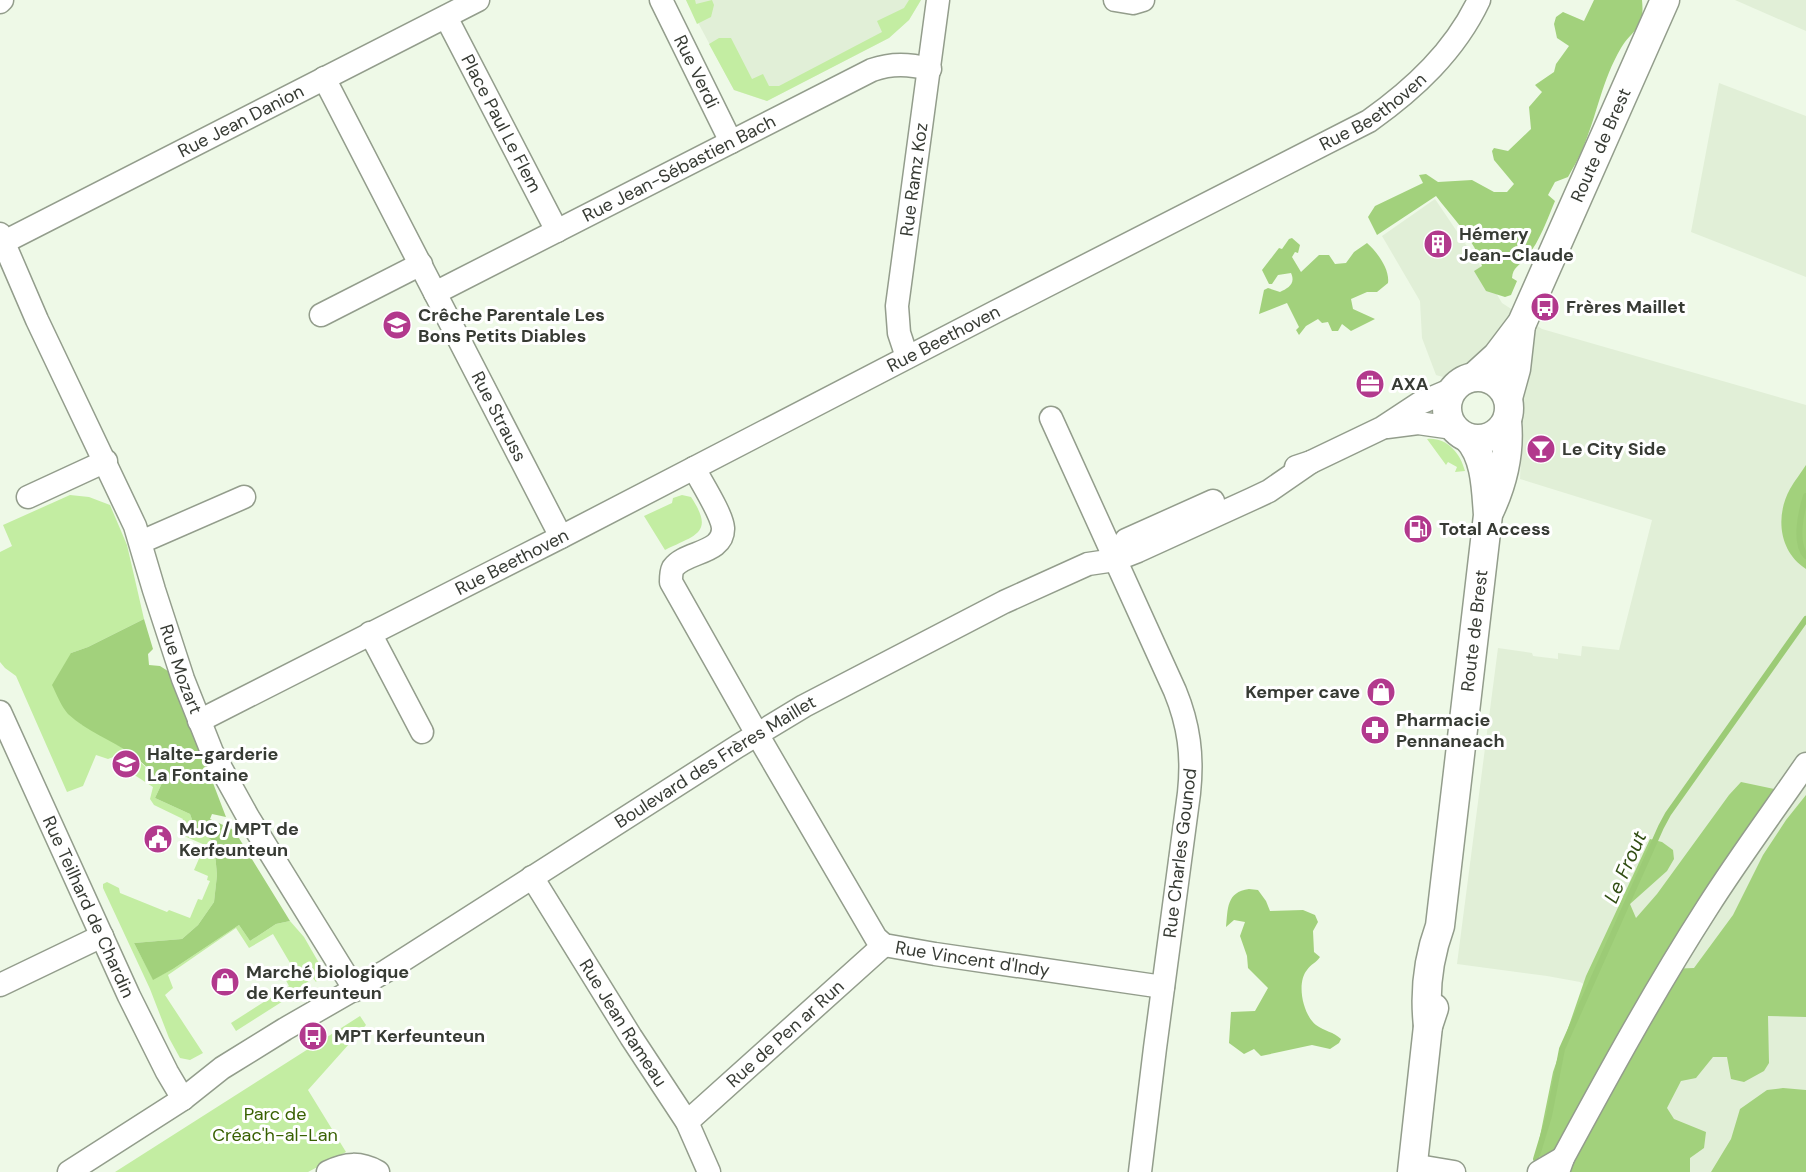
<svg xmlns="http://www.w3.org/2000/svg" width="1806" height="1172" viewBox="0 0 1806 1172" font-family="'DM Sans',sans-serif">
  <rect width="100%" height="100%" fill="#eef9e7"/>
  <path fill="#e1efd7" d="M686,0H921L909,20L889,38L767,101L734,90Z
    M1735,0H1806V31Z
    M1719,83L1806,116V277L1691,232Z
    M1435,199L1479,264L1502,303L1542,329L1806,405V1161L1800,1172H1544L1591,988L1580,982L1547,976L1457,964L1498,648L1532,653L1533,656L1558,659V653L1581,656L1582,646L1619,650L1652,520L1520,479L1524,400L1436,375L1422,338L1420,301L1382,236Z"/>
  <path fill="#c3eda2" d="M686,0H695L696,4L712,0L714,5L711,17L697,24Z
    M909,0H921L909,20L889,38L767,101L734,90L709,44L719,38H731L752,79L763,74L769,86H779L882,32L877,21L904,8Z
    M1427,439C1446,437 1460,452 1465,471L1455,472L1457,467L1448,462L1446,465Z
    M70,495L89,497L110,505L127,545L144,619L88,647L71,653L81,724L109,739L134,756L162,783L155,798L190,814L195,828L214,842L217,875L214,902L198,925L182,939L134,943L153,979L173,969L239,925L250,941L276,924L290,921L304,937L323,970L316,982L313,978L290,994L291,996L236,1031L231,1023L289,986L283,975L293,968L273,934L249,948L236,928L168,975L173,988L165,995L203,1053L190,1060L180,1058L169,1038L150,989L103,888V884L107,882L119,888L120,893L167,912L169,910L190,918L198,899L202,900L210,881L207,880L208,876L194,870L205,845L177,833L183,819L154,805L150,799L153,787L122,767L120,759L116,756L108,759L96,755L83,786L67,792L16,676L5,668L0,662V552L12,546L3,525Z
    M682,495L691,497C715,533 696,535 665,550L644,516L672,503L673,498Z
    M360,1016L366,1025L308,1090L346,1152L308,1172H115Z"/>
  <path fill="#a2d17c" d="M1594,0H1642C1645,30 1634,27 1621,48C1602,80 1597,115 1583,148C1579,158 1573,168 1568,177L1555,182L1548,195L1555,201C1547,220 1539,243 1526,258C1519,266 1513,267 1512,278L1517,281L1511,295L1505,297L1486,291L1474,271L1482,266C1475,240 1452,217 1436,196L1377,235L1368,217L1375,206L1423,183L1419,175L1426,174L1438,182L1472,180L1494,192H1507L1514,184L1494,160L1492,151L1494,148L1508,151L1531,129L1529,107L1542,92L1535,85L1554,72L1556,64L1569,46L1557,38L1554,24L1556,17L1563,12L1584,21Z
    M1292,238L1300,245L1298,253L1295,252L1292,257L1301,272L1319,255H1329L1335,264L1346,263L1354,252L1367,243C1377,252 1390,269 1388,283L1377,292H1367L1351,299L1353,309L1375,319L1351,331L1342,324L1338,331H1332L1328,322L1322,323L1318,319L1306,326L1299,335L1296,330L1299,327L1287,303L1259,314L1264,290L1268,288L1280,292C1288,288 1296,284 1291,273L1278,275L1272,284H1269L1262,270L1279,248L1282,249L1289,239Z
    M1806,465V569C1779,552 1775,516 1790,489C1795,480 1801,473 1806,465Z
    M144,619L153,649L148,654L149,665L160,666L171,673L226,817L212,814L210,819L234,830L290,921L276,924L250,941L239,925L173,969L153,980L134,943L182,939L198,925L214,902L217,875L214,842L195,828L190,814L155,798L162,783C152,773 143,762 131,754C112,740 86,731 68,714C61,706 57,695 52,685L71,653L88,647Z
    M1741,782L1779,790L1667,969L1694,968L1733,915L1763,855L1786,820L1806,795V1017L1768,1016L1769,1063L1764,1071L1744,1082L1731,1079L1727,1057H1713L1696,1078L1681,1081L1667,1108L1674,1119L1706,1132L1704,1148L1690,1158V1172H1555L1544,1164L1537,1151L1553,1072L1586,976L1650,839L1662,842L1673,850L1674,859L1667,871L1630,904L1636,918L1657,894L1729,795Z
    M1249,889L1258,890L1266,901L1270,911L1303,910L1315,915L1318,922L1313,931L1314,952L1320,957C1316,963 1311,964 1307,970C1296,983 1303,1015 1316,1025C1324,1031 1334,1032 1341,1039L1339,1043L1330,1049L1312,1045L1261,1056L1254,1049L1244,1054L1229,1043L1231,1012L1255,1011L1268,988L1248,968L1247,956L1240,936L1245,922L1234,920L1226,927C1228,909 1226,892 1249,889Z
    M1783,1088L1806,1090V1172H1711L1731,1139L1740,1109L1767,1090Z"/>
  <g fill="none" stroke-linecap="round" stroke-linejoin="round">
    <path stroke="#9ccb76" stroke-width="6" d="M1806,496C1801,512 1794,543 1806,556
      M1536,1159L1549,1116L1562,1049L1661,827L1668,814L1806,619"/>
    <g stroke="#939d8c" stroke-width="25">
      <g id="minor">
        <path id="s1" d="M661,0L731,142"/>
        <path d="M1115,0L1133,3L1143,0"/>
        <path d="M0,2L2,0"/>
        <path id="s2" d="M446,17L557,231"/>
        <path id="s3" d="M324,78L561,537"/>
        <path id="s4" d="M0,234L37,320L135,526L154,590L183,679L212,752L248,817L355,990"/>
        <path id="s5" d="M4,242L478,0"/>
        <path id="s6" d="M435,293L872,70C892,63 909,64 930,69"/>
        <path d="M321,315L421,264"/>
        <path id="s7" d="M907,357L899,333L897,306L938,0"/>
        <path d="M1051,418L1175,691C1189,725 1193,756 1189,793L1155,1048L1140,1172"/>
        <path d="M1387,427L1418,423L1453,428"/>
        <path d="M1296,467L1311,462L1382,428L1420,403L1453,389"/>
        <path id="s8" d="M694,468C701,482 722,514 723,528C724,554 685,551 673,568C671,572 671,577 671,582L757,734L876,938L884,945L935,954L1163,987"/>
        <path d="M28,497L106,461"/>
        <path d="M1126,540L1213,501"/>
        <path d="M141,542L244,497"/>
        <path d="M370,633L422,732"/>
        <path id="s9" d="M0,712L129,996L167,1072L183,1099"/>
        <path id="s10" d="M199,721L561,537L995,312L1369,121C1414,89 1455,51 1479,0"/>
        <path id="s11" d="M532,877L631,1037L687,1122L709,1172"/>
        <path d="M0,985L102,936"/>
        <path id="s12" d="M687,1122L884,945"/>
        <path d="M1412,1165L1454,1172"/>
        <path id="s13" d="M69,1172L183,1099L222,1068L285,1029L386,971L738,746L804,706L1004,602L1088,564L1115,560L1138,551L1252,499L1269,491L1311,462"/>
        <path d="M328,1172C346,1163 360,1162 378,1172"/>
        <path d="M1539,1172L1563,1158"/>
        <path d="M1558,1172L1563,1158C1609,1073 1655,989 1707,908C1738,859 1773,812 1806,764"/>
      </g>
    </g>
    <g stroke="#939d8c" stroke-width="31">
      <g id="major">
        <circle cx="1478" cy="408" r="31"/>
        <path id="s14" d="M1474,377L1497,356L1522,323L1665,0"/>
        <path d="M1508,398L1516,369L1521,325"/>
        <path d="M1490,510C1503,482 1510,452 1507,421"/>
        <path id="s15" d="M1428,1026C1424,990 1428,959 1440,926L1488,515C1486,490 1486,457 1468,438"/>
        <path d="M1412,1172L1428,1026L1434,1008"/>
      </g>
    </g>
    <use href="#minor" stroke="#fff" stroke-width="22"/>
    <use href="#major" stroke="#fff" stroke-width="28"/>
  </g>
  <defs>
    <g id="building-disc" transform="scale(1.5)"><circle r="9.5" fill="#b2398d" stroke="#fff"/><path d="M-4-6H4V6H1V3H-1V6H-4ZM-2.5-4.3h1.7v1.8h-1.7ZM.8-4.3h1.7v1.8H.8ZM-2.5-1h1.7V.8h-1.7ZM.8-1h1.7V.8H.8Z" fill="#fff"/></g>
    <g id="bus-disc" transform="scale(1.5)"><circle r="9.5" fill="#b2398d" stroke="#fff"/><path d="M-5-6H5V4H4V6H2V4H-2V6H-4V4H-5ZM-3.5-4V0h7V-4ZM-3.5 1.2v1.5H-2V1.2ZM2 1.2v1.5H3.5V1.2Z" fill="#fff"/></g>
    <g id="school-disc" transform="scale(1.5)"><circle r="9.5" fill="#b2398d" stroke="#fff"/><path d="M0-5L7-2L0 1L-7-2ZM-4 1L0 2.5L4 1V4Q0 6-4 4Z" fill="#fff"/></g>
    <g id="office-disc" transform="scale(1.5)"><circle r="9.5" fill="#b2398d" stroke="#fff"/><path d="M-6-3h4V-5.5h4V-3h4V5H-6ZM-1-4.5V-3h2v-1.5ZM-6 0V1H6V0Z" fill="#fff"/></g>
    <g id="bar-disc" transform="scale(1.5)"><circle r="9.5" fill="#b2398d" stroke="#fff"/><path d="M-6-5H6L.8 .8V4.5H3.5V6h-7V4.5H-.8V.8Z" fill="#fff"/></g>
    <g id="fuel-disc" transform="scale(1.5)"><circle r="9.5" fill="#b2398d" stroke="#fff"/><path d="M-5.5-6h7V0h2V4h1.3V-2.5L3-4.5l.8-.8L6-3V5H2.5V1h-1V6h-7ZM-4.2-4.7v3.2H.2V-4.7Z" fill="#fff"/></g>
    <g id="shop-disc" transform="scale(1.5)"><circle r="9.5" fill="#b2398d" stroke="#fff"/><path d="M-5-2.5h2.3a2.7 3.5 0 0 1 5.4 0H5L5.5 6h-11ZM-1.5-2.5h3a1.5 2.3 0 0 0-3 0Z" fill="#fff"/></g>
    <g id="pharmacy-disc" transform="scale(1.5)"><circle r="9.5" fill="#b2398d" stroke="#fff"/><path d="M-2-6h4v4h4v4h-4v4h-4v-4h-4v-4h4Z" fill="#fff"/></g>
    <g id="civic-disc" transform="scale(1.5)"><circle r="9.5" fill="#b2398d" stroke="#fff"/><path d="M-.6-6.5H3V-4.5H.6V-3L4-1V1h2V6H-6V1h2V-1L-.6-3ZM-1.2 2.5V6h2.4V2.5Z" fill="#fff"/></g>
  </defs>
  <g fill-rule="evenodd">
    <use href="#building-disc" x="1438" y="244"/>
    <use href="#bus-disc" x="1545" y="307"/>
    <use href="#school-disc" x="397" y="325"/>
    <use href="#office-disc" x="1370" y="384"/>
    <use href="#bar-disc" x="1541" y="449"/>
    <use href="#fuel-disc" x="1418" y="529"/>
    <use href="#shop-disc" x="1381" y="692"/>
    <use href="#pharmacy-disc" x="1375" y="730"/>
    <use href="#school-disc" x="126" y="764"/>
    <use href="#civic-disc" x="158" y="839"/>
    <use href="#shop-disc" x="225" y="982"/>
    <use href="#bus-disc" x="313" y="1036"/>
  </g>
  <g text-anchor="middle" dominant-baseline="central" stroke-width="6" stroke-linejoin="round" paint-order="stroke">
    <g font-size="18" fill="#373b34" stroke="#fff">
      <text stroke="none"><textPath href="#s1" startOffset="80">Rue Verdi</textPath></text>
      <text stroke="none"><textPath href="#s10" startOffset="1323">Rue Beethoven</textPath></text>
      <text stroke="none"><textPath href="#s5" startOffset="266">Rue Jean Danion</textPath></text>
      <text stroke="none"><textPath href="#s2" startOffset="120">Place Paul Le Flem</textPath></text>
      <text stroke="none"><textPath href="#s14" startOffset="267">Route de Brest</textPath></text>
      <text stroke="none"><textPath href="#s6" startOffset="274">Rue Jean-Sébastien Bach</textPath></text>
      <text stroke="none"><textPath href="#s7" startOffset="180">Rue Ramz Koz</textPath></text>
      <text stroke="none"><textPath href="#s10" startOffset="837">Rue Beethoven</textPath></text>
      <text stroke="none"><textPath href="#s3" startOffset="381">Rue Strauss</textPath></text>
      <text stroke="none"><textPath href="#s10" startOffset="351">Rue Beethoven</textPath></text>
      <text stroke="none"><textPath href="#s15" startOffset="399">Route de Brest</textPath></text>
      <text stroke="none"><textPath href="#s4" startOffset="472">Rue Mozart</textPath></text>
      <text stroke="none"><textPath href="#s13" startOffset="766">Boulevard des Frères Maillet</textPath></text>
      <text transform="translate(1180 853) rotate(-83)">Rue Charles Gounod</text>
      <text stroke="none"><textPath href="#s9" startOffset="214">Rue Teilhard de Chardin</textPath></text>
      <text stroke="none"><textPath href="#s8" startOffset="660">Rue Vincent d'Indy</textPath></text>
      <text stroke="none"><textPath href="#s11" startOffset="172">Rue Jean Rameau</textPath></text>
      <text stroke="none"><textPath href="#s12" startOffset="132">Rue de Pen ar Run</textPath></text>
    </g>
    <g font-size="18" font-weight="bold" fill="#373b34" stroke="#fff" text-anchor="start">
      <text x="1459" y="234">Hémery<tspan x="1459" dy="21">Jean-Claude</tspan></text>
      <text x="1566" y="307">Frères Maillet</text>
      <text x="418" y="315">Crêche Parentale Les<tspan x="418" dy="21">Bons Petits Diables</tspan></text>
      <text x="1391" y="384">AXA</text>
      <text x="1562" y="449">Le City Side</text>
      <text x="1439" y="529">Total Access</text>
      <text x="1360" y="692" text-anchor="end">Kemper cave</text>
      <text x="1396" y="720">Pharmacie<tspan x="1396" dy="21">Pennaneach</tspan></text>
      <text x="147" y="754">Halte-garderie<tspan x="147" dy="21">La Fontaine</tspan></text>
      <text x="179" y="829">MJC / MPT de<tspan x="179" dy="21">Kerfeunteun</tspan></text>
      <text x="246" y="972">Marché biologique<tspan x="246" dy="21">de Kerfeunteun</tspan></text>
      <text x="334" y="1036">MPT Kerfeunteun</text>
    </g>
    <g font-size="18" fill="#386002" stroke="#fff">
      <text x="275" y="1114">Parc de<tspan x="275" dy="21">Créac'h-al-Lan</tspan></text>
    </g>
    <g font-size="20" font-style="italic" fill="#314e13" stroke="#fff">
      <text transform="translate(1625 867) rotate(-66)">Le Frout</text>
    </g>
  </g>
</svg>
